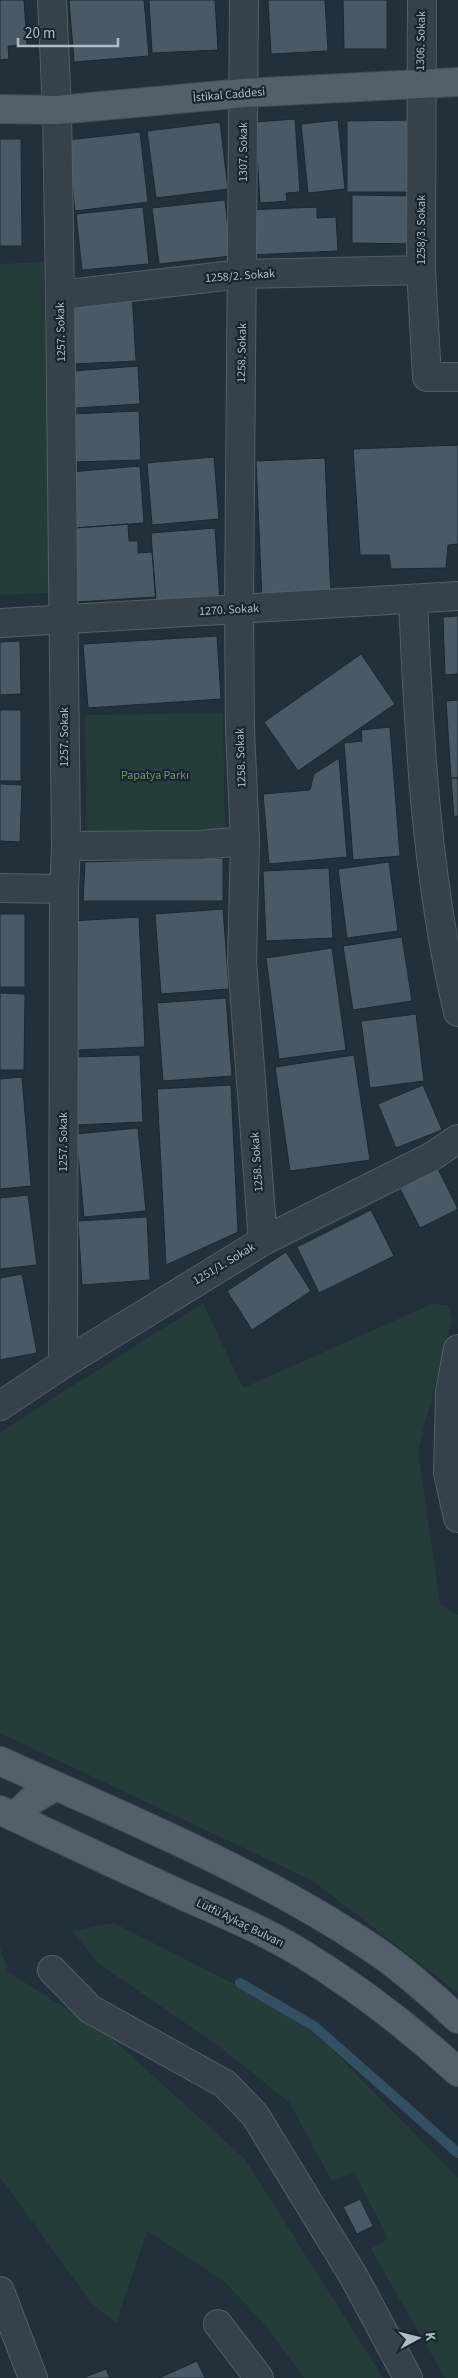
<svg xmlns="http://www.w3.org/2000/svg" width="458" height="2378" viewBox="0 0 458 2378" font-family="'Source Sans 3',sans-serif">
  <rect width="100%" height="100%" fill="#21303a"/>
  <path fill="#243d3b" d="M44,262L49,593L0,595V264Z
    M223,713L225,836L87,837L85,715Z
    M203,1303L243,1388L432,1304L448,1305L452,1320L418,1451L440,1604L458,1615V1993L313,1881L0,1733V1432Z
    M114,1923L301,2018L458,2178V2378H445L371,2249L388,2238L354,2172L332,2181L289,2102L216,2044L99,1964L72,1931Z
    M0,1947L8,1972L106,2033L245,2159L383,2378H304L267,2327L224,2281L147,2231L116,2323L91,2303L0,2177Z"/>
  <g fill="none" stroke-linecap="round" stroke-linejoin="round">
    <path stroke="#344e62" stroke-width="10" d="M240,1983L314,2026L458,2153"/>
  </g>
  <path fill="#495a66" stroke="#1c2831" d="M0,0H24L27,45L8,46L9,59L0,60Z
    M69,0H144L149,56L74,62Z
    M149,0H215L218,50L152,53Z
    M268,0H325L328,51L271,54Z
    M343,0H387V49H344Z
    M295,119L300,192L286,193L287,201L260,203L255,122Z
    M338,120L345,189L308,193L301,124Z
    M412,120V192H347V121Z
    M220,122L228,189L156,198L147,131Z
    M140,132L148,202L75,211L67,140Z
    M0,139H21L22,246H0Z
    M352,195L415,196L414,244L352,243Z
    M225,200L231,256L159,264L152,208Z
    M143,207L149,264L82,270L76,214Z
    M317,207V218L336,217L338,251L248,255L247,210Z
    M132,292L136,361L74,364L70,295Z
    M138,366L140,404L75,408L73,371Z
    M139,411L141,460L74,462L72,414Z
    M458,445V544L448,545L446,568L391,569L389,555H360L353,449Z
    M214,457L219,519L152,525L147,463Z
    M325,458L331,597L262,599L256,461Z
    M140,466L144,523L74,528L70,472Z
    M128,524L129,541H138V553L152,552L156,597L76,602L74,528Z
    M215,528L220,602L156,607L151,533Z
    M458,616V674L445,675L443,617Z
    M217,636L221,699L88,708L83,644Z
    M20,641L21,694L0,695V642Z
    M361,654L395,704L298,771L264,722Z
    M458,700V778H451L446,701Z
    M0,710H21V781H0Z
    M390,727L400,856L353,860L344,743L362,741L361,730Z
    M339,758L347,857L269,864L263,794L310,790L314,774Z
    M451,778H458V816L454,817Z
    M0,784L22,785L20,842L0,841Z
    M223,858V901H83L85,862Z
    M389,862L398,931L347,938L338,869Z
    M329,868L333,938L266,941L263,871Z
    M223,909L229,989L161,994L155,914Z
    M0,914H25V987H0Z
    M139,917L145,1047L78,1050L71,921Z
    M402,937L412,1001L353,1010L343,946Z
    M332,948L346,1050L279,1059L266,958Z
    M0,993L25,994L24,1070H0Z
    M226,998L232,1076L163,1081L157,1003Z
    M416,1014L424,1081L370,1088L361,1021Z
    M140,1055L143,1122L76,1125L74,1057Z
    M354,1055L370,1160L290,1171L275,1067Z
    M22,1077L31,1186L0,1189V1079Z
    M231,1085L238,1232L166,1265L157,1089Z
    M423,1085L442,1130L396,1148L378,1104Z
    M138,1128L146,1211L84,1217L76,1134Z
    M436,1165L458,1209L420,1228L398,1185Z
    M28,1195L37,1265L0,1269V1198Z
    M371,1210L394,1256L319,1293L297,1247Z
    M147,1217L150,1280L82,1285L78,1221Z
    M286,1252L311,1291L252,1330L227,1291Z
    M22,1274L37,1353L0,1360V1278Z
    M360,2199L373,2226L357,2234L343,2207Z
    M197,2361L205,2378H159Z
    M106,2369L110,2378H85V2377Z"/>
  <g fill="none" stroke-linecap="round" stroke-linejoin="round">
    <g stroke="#525f68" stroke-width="30">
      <path id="minor" d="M52,0L57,110L60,295L66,846L64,889L63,1364
        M244,0L239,609L240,729L245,841L242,961L263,1241
        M422,0L421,270L427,377H458
        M60,295L242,274L421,270
        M413,600C419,737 426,877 458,1012
        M0,623L458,596
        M66,846L199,845L245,841
        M0,888L64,889
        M458,1349L450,1392L448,1473L458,1518
        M0,1406L63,1364L263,1241L431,1157L458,1139
        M52,1970L90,2009L225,2084L255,2115L354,2277L408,2378
        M0,2291L33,2378
        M218,2324L259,2378"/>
    </g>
    <g stroke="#414d57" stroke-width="30">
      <path id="major" d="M0,109L57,110L244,93L458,82
        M0,1761C129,1819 266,1875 382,1955C409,1974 434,1997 458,2019
        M0,1810C60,1839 121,1867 182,1895C222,1913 263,1930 301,1953C358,1988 409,2027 458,2072
        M14,1817L32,1800L56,1786"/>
    </g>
    <use href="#minor" stroke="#35414b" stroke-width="28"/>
    <use href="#major" stroke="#52606b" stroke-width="28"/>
  </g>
  <g text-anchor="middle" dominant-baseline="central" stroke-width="4.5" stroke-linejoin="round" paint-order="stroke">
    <g font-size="12" fill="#afbcc7" stroke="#1a262f">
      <text transform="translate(421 41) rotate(-89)">1306. Sokak</text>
      <text transform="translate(229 95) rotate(-5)">İstikal Caddesi</text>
      <text transform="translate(243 152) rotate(-90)">1307. Sokak</text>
      <text transform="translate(421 230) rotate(-90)">1258/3. Sokak</text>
      <text transform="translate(240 276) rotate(-4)">1258/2. Sokak</text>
      <text transform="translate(61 332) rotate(-91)">1257. Sokak</text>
      <text transform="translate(242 353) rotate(-89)">1258. Sokak</text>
      <text transform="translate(229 610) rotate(-3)">1270. Sokak</text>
      <text transform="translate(64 737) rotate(-90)">1257. Sokak</text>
      <text transform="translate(241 758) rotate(-92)">1258. Sokak</text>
      <text transform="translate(63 1142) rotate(-90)">1257. Sokak</text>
      <text transform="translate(257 1162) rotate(-94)">1258. Sokak</text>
      <text transform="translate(224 1264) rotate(-31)">1251/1. Sokak</text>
      <text transform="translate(240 1923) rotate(26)">Lütfü Aykaç Bulvarı</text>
    </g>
    <g font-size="12" fill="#66986a" stroke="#1a262f">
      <text x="155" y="775">Papatya Parkı</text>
    </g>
  </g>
  <g transform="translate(418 2338) rotate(83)" stroke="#1a262f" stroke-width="4" paint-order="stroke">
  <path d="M0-4L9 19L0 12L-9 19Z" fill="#afbcc7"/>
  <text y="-8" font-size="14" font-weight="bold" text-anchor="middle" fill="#afbcc7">K</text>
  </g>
  <path d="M18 38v8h100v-8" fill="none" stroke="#afbcc7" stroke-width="2.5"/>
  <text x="25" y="38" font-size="15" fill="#afbcc7" stroke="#1a262f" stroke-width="4" paint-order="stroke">20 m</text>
</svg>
